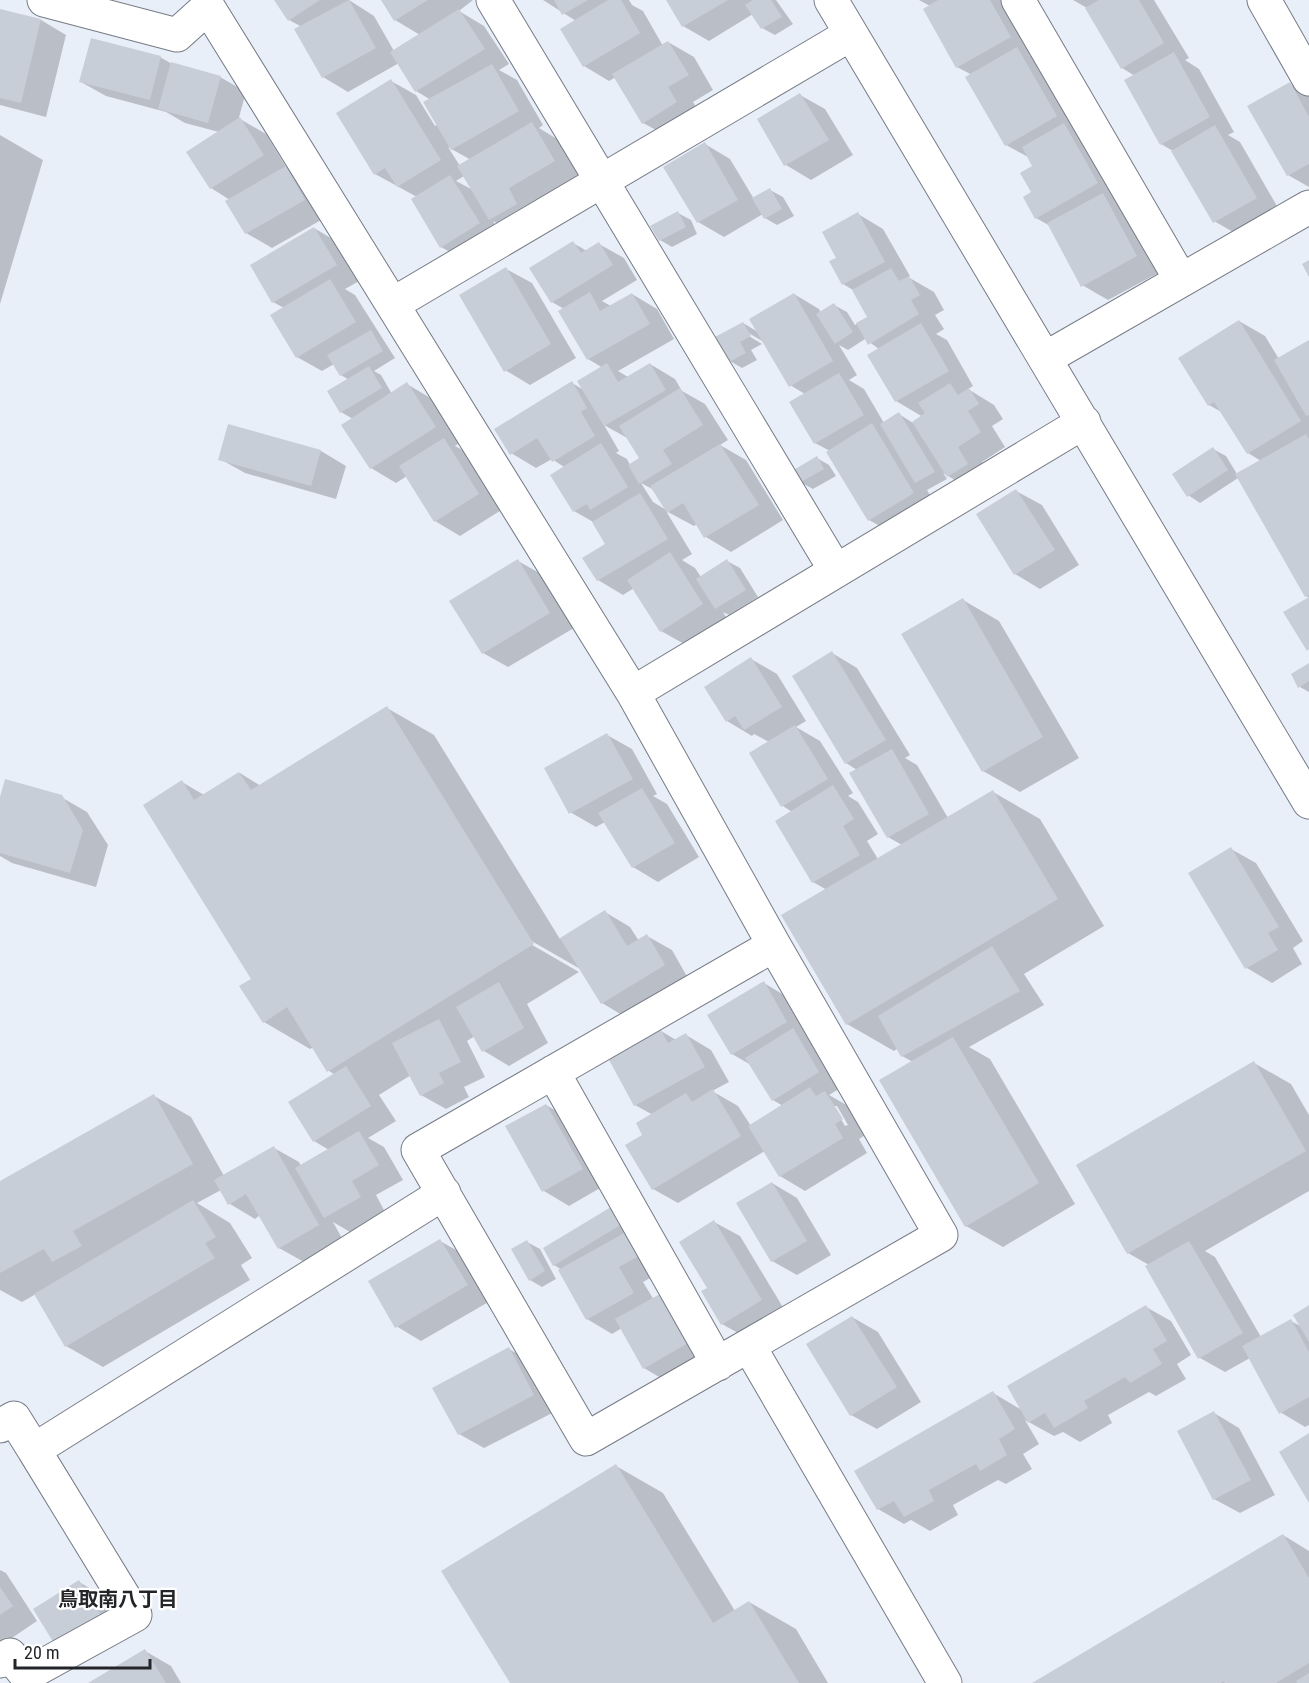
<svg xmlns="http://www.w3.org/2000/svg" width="1309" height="1683" viewBox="0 0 1309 1683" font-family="'Roboto Condensed','Noto Sans JP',sans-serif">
  <rect width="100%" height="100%" fill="#e9eff9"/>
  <path fill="#0003" fill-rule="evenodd" d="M276,0H349L374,16L394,51L420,35L395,20L382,0H473L459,11L484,26L509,64L499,70L517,80L543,125L539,128L557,139L579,176L515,233L493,221L504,238L466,261L441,247L417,197L375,174L391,81L416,95L435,126L438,124L431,100L416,91L399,63L348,92L323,77L302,27L289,20ZM448,147L471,160L460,166ZM464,176L473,190L456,181Z
    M543,0H629L632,5L643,11L663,46L668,42L694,57L713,90L693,102L702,117L669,137L643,123L616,77L609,81L584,66L576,21Z
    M668,0H776L793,24L775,35L762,28L753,14L709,41L683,26Z
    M919,0H1006L1035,51L1029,55L1043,63L1122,198L1115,202L1128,209L1162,271L1108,300L1082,285L1050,226L1036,218L1033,193L1034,167L1030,158L1006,145L972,75L957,67L930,6Z
    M1073,0H1154L1189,58L1185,60L1199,69L1234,132L1228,135L1240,142L1281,213L1240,236L1214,221L1173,151L1161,144L1135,76L1122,68L1087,8Z
    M0,10L41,20L66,35L46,117L0,105Z
    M160,57L172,64L220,77L246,92L238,121L240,119L266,134L286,167L311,182L330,215L272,248L246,233L227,201L230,200L211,188L219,132L185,123L166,112L106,96L81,82Z
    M1290,84L1309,95V187L1288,175Z
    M800,95L825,109L853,155L811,180L786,165L759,119Z
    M0,135L43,160L0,304Z
    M705,144L730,159L754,199L770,190L783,197L794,216L777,225L765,218L763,214L724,237L698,222L665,167Z
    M678,213L691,220L697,234L672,247L660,240Z
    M858,214L883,229L910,276L908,277L934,292L944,310L935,315L944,329L936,334L947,340L973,386L968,389L994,405L1003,419L992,426L1005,447L982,462L992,479L973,491L943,473L947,479L927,490L938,508L894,534L869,520L830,451L815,443L805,394L790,385L764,342L745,331L744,333L762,344L751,350L757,360L742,368L730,361L743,323L758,332L794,294L819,309L821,313L834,305L847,312L855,325L869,317L853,290L843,284L838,258ZM865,339L879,349L870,355L896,401L923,417L913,423L899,414L884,423L864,389L849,380L857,375L839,345L848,350Z
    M314,228L339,243L361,280L345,289L355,295L395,358L374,371L381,375L392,394L407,384L432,399L461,442L455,446L470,454L503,509L460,536L435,521L407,476L396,483L371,468L353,419L341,412L349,380L341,375L334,364L322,371L297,357L284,308L273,302Z
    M573,243L587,251L599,244L624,258L637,280L602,301L611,306L632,294L657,309L674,339L618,371L628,377L650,364L675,379L682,391L705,404L728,440L720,445L746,460L783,520L731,552L706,537L697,524L694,526L666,511L692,554L682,560L695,568L701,577L727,561L740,568L758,597L729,615L723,612L727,619L686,645L661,631L634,588L623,595L598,580L608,544L595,523L574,511L564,467L552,459L536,468L511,453L572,383L584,390L603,368L588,359L560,311L564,309L552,302ZM604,425L629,439L641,459L630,465L627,459L616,453L619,451ZM641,483L656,491L668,511L653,502Z
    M506,269L532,283L576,358L530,385L505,370Z
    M1239,321L1265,336L1279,359L1309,342V598L1306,596L1238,478L1200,503L1188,495L1213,449L1226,456L1237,474L1261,461L1248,453L1223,413L1209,405Z
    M321,451L346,466L336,499L245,473L220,459Z
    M817,458L829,465L836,476L813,489L800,482Z
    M1016,491L1042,505L1079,565L1040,589L1015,574Z
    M518,561L543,575L574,628L508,667L483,653Z
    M963,600L999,621L1079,758L1020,792L983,771L904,634Z
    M832,653L857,668L910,755L905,758L917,765L948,818L993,792L1040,819L1104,926L1024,974L1044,1005L969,1047L990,1059L1075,1204L1003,1247L966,1226L913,1062L902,1056L898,1048L894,1051L847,1024L827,890L813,882L792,812L783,806L751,753L769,742L754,734L752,736L727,721L751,659L777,674L806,721L796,727L820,741L853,793L848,796L858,802L878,834L867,841L878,859L902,845L888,837L857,770L846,763Z
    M1309,665V692L1300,687Z
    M387,708L434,735L560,939L605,912L630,927L639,941L647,936L672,950L689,980L627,1018L602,1003L582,970L528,939L527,942L579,972L527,1004L548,1043L509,1066L484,1051L475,1036L467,1041L485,1077L464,1087L469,1097L446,1109L421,1095L411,1075L379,1095L396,1121L368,1138L384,1147L403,1180L376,1195L385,1212L350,1232L333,1222L343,1240L304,1262L279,1248L260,1215L255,1219L230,1204L221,1190L197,1203L230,1223L252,1258L241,1265L250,1280L103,1367L66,1346L36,1294L22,1302L0,1290V1183L154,1096L191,1117L224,1176L274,1148L299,1162L301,1166L329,1150L314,1141L335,1075L328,1070L314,1047L310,1049L264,1022L253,980L182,782L204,795L240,773L261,786Z
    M607,735L632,749L657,794L653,796L667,804L699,857L658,882L633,867L605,822L596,827L570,812Z
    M61,797L87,812L108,845L96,887L12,863L0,856V802Z
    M1231,849L1256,863L1303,941L1293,948L1302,964L1272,983L1247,968L1190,873Z
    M764,983L789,998L812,1037L808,1039L818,1044L844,1086L829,1095L850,1107L867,1134L859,1139L867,1153L805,1191L780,1176L765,1151L678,1203L653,1189L644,1135L653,1115L635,1105L661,1031L676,1040L686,1035L711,1050L729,1082L712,1091L738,1106L751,1126L783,1106L773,1100L751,1065L732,1054ZM833,1106H837L848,1125L845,1126Z
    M1254,1063L1291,1084L1309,1115V1191L1205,1251L1215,1257L1261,1337L1291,1321L1302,1327L1309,1307V1425L1305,1427L1280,1412L1250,1358L1225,1372L1200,1358L1149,1265L1128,1253Z
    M546,1105L572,1120L607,1184L569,1206L544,1191L507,1127Z
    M772,1183L797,1198L831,1255L797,1275L772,1261Z
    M611,1208L666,1269L643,1282L654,1300L712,1358L669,1383L644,1368L622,1328L612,1334L587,1319L562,1270L554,1265Z
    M714,1222L740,1236L787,1314L747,1338L722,1324L709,1288Z
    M440,1241L465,1255L492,1300L421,1341L396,1326Z
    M527,1242L540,1249L556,1279L542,1287L530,1280Z
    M1146,1307L1171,1321L1191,1355L1177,1364L1186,1379L1156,1396L1149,1392L1108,1415L1112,1423L1080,1442L1063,1432L1054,1436L1025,1420L1039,1444L1023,1454L1032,1469L1006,1484L998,1480L953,1505L958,1515L930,1531L911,1520L904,1524L878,1509L993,1393L1022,1410Z
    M852,1317L878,1332L921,1402L877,1429L851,1415Z
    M509,1349L535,1364L558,1410L484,1448L459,1434Z
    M1214,1413L1239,1428L1275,1495L1240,1513L1214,1499Z
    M616,1466L663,1493L735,1611L749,1602L796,1629L828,1683H512Z
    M1283,1535L1309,1551V1683H1035Z
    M0,1570L6,1573L37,1621L0,1646Z
    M79,1582L105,1597L126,1631L82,1659Z
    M145,1651L171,1666L181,1683H91Z"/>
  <path fill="#c8ced8" d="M274,0H320L288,21Z
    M349,0L376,48L322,78L294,29Z
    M381,0H428L394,21Z
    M554,0H588L562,15Z
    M608,0H621L640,33L583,67L560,29Z
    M666,0H728L682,27Z
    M753,0H771L782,17L761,29L745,5Z
    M938,0H990L1011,37L956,68L923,9Z
    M1099,0H1139L1164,43L1121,69L1085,8Z
    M0,9L41,19L21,103L0,98Z
    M459,9L485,49L415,92L390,52Z
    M91,38L161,56L150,100L79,82Z
    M668,41L689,75L668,87L677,102L642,124L612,74Z
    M1017,47L1057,116L1005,146L965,77Z
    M1174,52L1210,117L1160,145L1124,80Z
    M171,62L221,76L208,123L158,109Z
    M492,64L519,111L451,150L423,102Z
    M391,79L441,160L397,187L385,168L374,175L336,113Z
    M1290,82L1309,117V164L1287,176L1247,106Z
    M800,93L829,140L784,166L757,119Z
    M240,117L264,155L210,189L186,152Z
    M532,122L555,161L509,188L517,204L489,220L457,166Z
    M1064,123L1098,183L1035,219L1023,197L1031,192L1020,173L1032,166L1022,147Z
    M1215,125L1257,198L1213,223L1171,151Z
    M705,142L738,200L697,223L663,167Z
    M286,166L305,200L245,234L225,201Z
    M450,175L480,223L440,248L411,199Z
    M770,188L782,209L764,219L752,198Z
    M1103,193L1137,256L1081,287L1047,223Z
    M678,211L686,227L659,241L650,226Z
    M858,212L885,262L842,285L829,261L836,258L822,232Z
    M314,227L337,265L272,303L250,265Z
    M573,241L581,253L599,242L613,265L551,303L529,268Z
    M1309,260V277L1302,264Z
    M506,267L551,344L504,372L459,295Z
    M891,268L899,281L909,276L920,295L911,300L919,314L868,345L856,323L867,317L852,290Z
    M330,279L356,322L296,358L270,315Z
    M590,292L600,311L632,293L650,324L587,360L558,311Z
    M794,293L833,361L789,387L749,319Z
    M834,303L853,332L835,344L816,314Z
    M1239,320L1301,421L1247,454L1214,402L1208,406L1178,358Z
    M743,322L751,336L740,342L746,353L729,362L715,337Z
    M921,323L949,371L895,402L867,355Z
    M371,330L383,351L340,376L327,355Z
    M1309,340V415L1306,416L1274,360Z
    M607,363L618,382L650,363L666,390L604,426L577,381Z
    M369,366L382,388L340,413L327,391Z
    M839,373L864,415L814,444L789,402Z
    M572,381L587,408L581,412L595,436L552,462L537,438L510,455L494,429Z
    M407,382L436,427L370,469L341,425Z
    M950,383L958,395L969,388L979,404L968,411L981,432L958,447L968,464L947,477L912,422L925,413L918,403Z
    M680,388L703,425L663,450L672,464L639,484L628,465L639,458L619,426Z
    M899,412L935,472L915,483L880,424Z
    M872,423L914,493L868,521L826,452Z
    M228,424L321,450L311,486L218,460Z
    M1306,434L1309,439V595L1305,597L1235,474Z
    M444,438L479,494L434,522L399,466Z
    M601,443L628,487L590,510L587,504L573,512L550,475Z
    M720,444L759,505L704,538L683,503L667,513L650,486Z
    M1213,447L1228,470L1187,497L1172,474Z
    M817,456L824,469L799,483L792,471Z
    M1016,489L1055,550L1014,575L976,514Z
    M640,493L668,539L597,581L582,558L605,544L592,522Z
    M670,552L703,604L660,632L627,580Z
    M518,559L550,613L482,654L449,601Z
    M727,559L746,590L715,609L696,579Z
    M1309,597V649L1307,651L1283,612Z
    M963,598L1043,737L982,772L901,634Z
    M832,651L886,740L845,764L792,676Z
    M751,657L782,707L744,730L735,716L726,722L704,687Z
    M1309,663V681L1298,688L1291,674Z
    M387,706L534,944L327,1072L287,1007L263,1023L239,986L251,979L143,805L182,780L194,800L239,772L251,790Z
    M795,725L828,779L781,807L749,753Z
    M607,733L633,779L569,814L544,768Z
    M892,749L929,814L887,838L849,773Z
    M5,779L62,795L83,830L70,873L0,853V797Z
    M833,785L854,819L843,826L860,855L812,883L775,821Z
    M642,788L675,843L632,868L598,813Z
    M993,790L1058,899L846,1025L781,915Z
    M1231,847L1279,927L1268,933L1278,950L1245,969L1188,873Z
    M605,910L627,946L647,934L665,965L601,1004L560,938Z
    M992,946L1020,991L901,1057L878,1016Z
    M764,981L787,1022L731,1055L707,1015Z
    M499,982L524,1028L482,1052L456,1007Z
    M439,1019L461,1062L439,1073L444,1083L420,1096L392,1043Z
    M793,1028L819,1072L772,1101L745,1058Z
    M661,1030L668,1043L686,1033L705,1067L634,1106L608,1058Z
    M953,1037L1039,1183L965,1227L879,1080Z
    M1254,1061L1306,1151L1127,1254L1076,1165Z
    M346,1066L371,1106L313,1142L288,1102Z
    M810,1087L816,1096L825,1091L843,1119L835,1124L843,1138L779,1177L748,1126Z
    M713,1089L741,1136L652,1190L625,1145L642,1135L636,1123L686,1093L692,1102Z
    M154,1094L193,1164L73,1231L82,1246L52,1262L44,1249L0,1273V1181Z
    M546,1104L583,1169L542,1192L505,1126Z
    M359,1131L379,1165L352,1181L361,1197L324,1218L295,1168Z
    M274,1146L319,1225L278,1249L246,1194L228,1205L214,1180Z
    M772,1182L807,1241L771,1262L736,1203Z
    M193,1200L216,1237L205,1243L215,1258L65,1347L34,1294Z
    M611,1207L622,1224L553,1266L543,1248Z
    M714,1220L762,1300L721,1325L701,1291L707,1288L679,1242Z
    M628,1231L642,1254L619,1267L634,1293L586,1320L558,1270Z
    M440,1239L468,1285L395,1328L368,1281Z
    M527,1240L545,1271L529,1281L511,1249Z
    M1189,1241L1243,1333L1198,1359L1145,1266Z
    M660,1294L688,1343L643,1369L615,1319Z
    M1146,1305L1167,1341L1153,1349L1162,1364L1130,1383L1125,1377L1084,1401L1088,1408L1054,1428L1045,1413L1028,1423L1007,1386Z
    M1309,1305V1342L1293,1315Z
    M852,1316L897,1387L850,1416L806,1344Z
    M1291,1319L1309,1352V1397L1279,1414L1242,1346Z
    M509,1347L534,1395L458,1435L432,1388Z
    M993,1391L1015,1429L999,1439L1007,1455L980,1471L976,1464L929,1490L934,1501L904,1517L894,1501L877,1510L854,1471Z
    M1214,1411L1251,1480L1213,1500L1177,1431Z
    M1309,1433V1503L1279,1452Z
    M616,1464L713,1623L749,1601L799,1683H510L441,1571Z
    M1283,1534L1309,1578V1663L1276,1683H1225L1223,1681L1221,1683H1032Z
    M79,1580L102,1616L55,1645L33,1609Z
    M0,1587L13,1606L0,1615Z
    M145,1649L166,1683H88Z
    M1309,1673V1683H1297L1296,1681Z"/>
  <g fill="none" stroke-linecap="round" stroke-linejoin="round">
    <g stroke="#767b85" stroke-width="35">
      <path id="minor" d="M44,0L177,35L208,7L633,693L774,945L941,1235L586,1439L418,1150L774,945
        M493,0L836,571
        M831,0L1309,802
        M1018,0L1181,280
        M1264,0L1309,79
        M393,304L851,34
        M1046,358L1309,207
        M633,693L1084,422
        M553,1072L718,1364
        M749,1346L945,1683
        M0,1426L14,1418L34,1450
        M0,1661L10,1655L26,1675L135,1615L34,1450L444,1193"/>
    </g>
    <use href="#minor" stroke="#fff" stroke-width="33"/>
  </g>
  <g text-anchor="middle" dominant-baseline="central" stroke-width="4.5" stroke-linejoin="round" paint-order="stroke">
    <g font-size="20" font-weight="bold" fill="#232529" stroke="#fff">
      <text x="118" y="1599">鳥取南八丁目</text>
    </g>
  </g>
  <path d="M15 1659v9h135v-9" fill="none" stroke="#232529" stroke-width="3"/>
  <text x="24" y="1659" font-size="18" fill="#232529" stroke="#ffffff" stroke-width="4.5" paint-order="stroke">20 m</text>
</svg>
